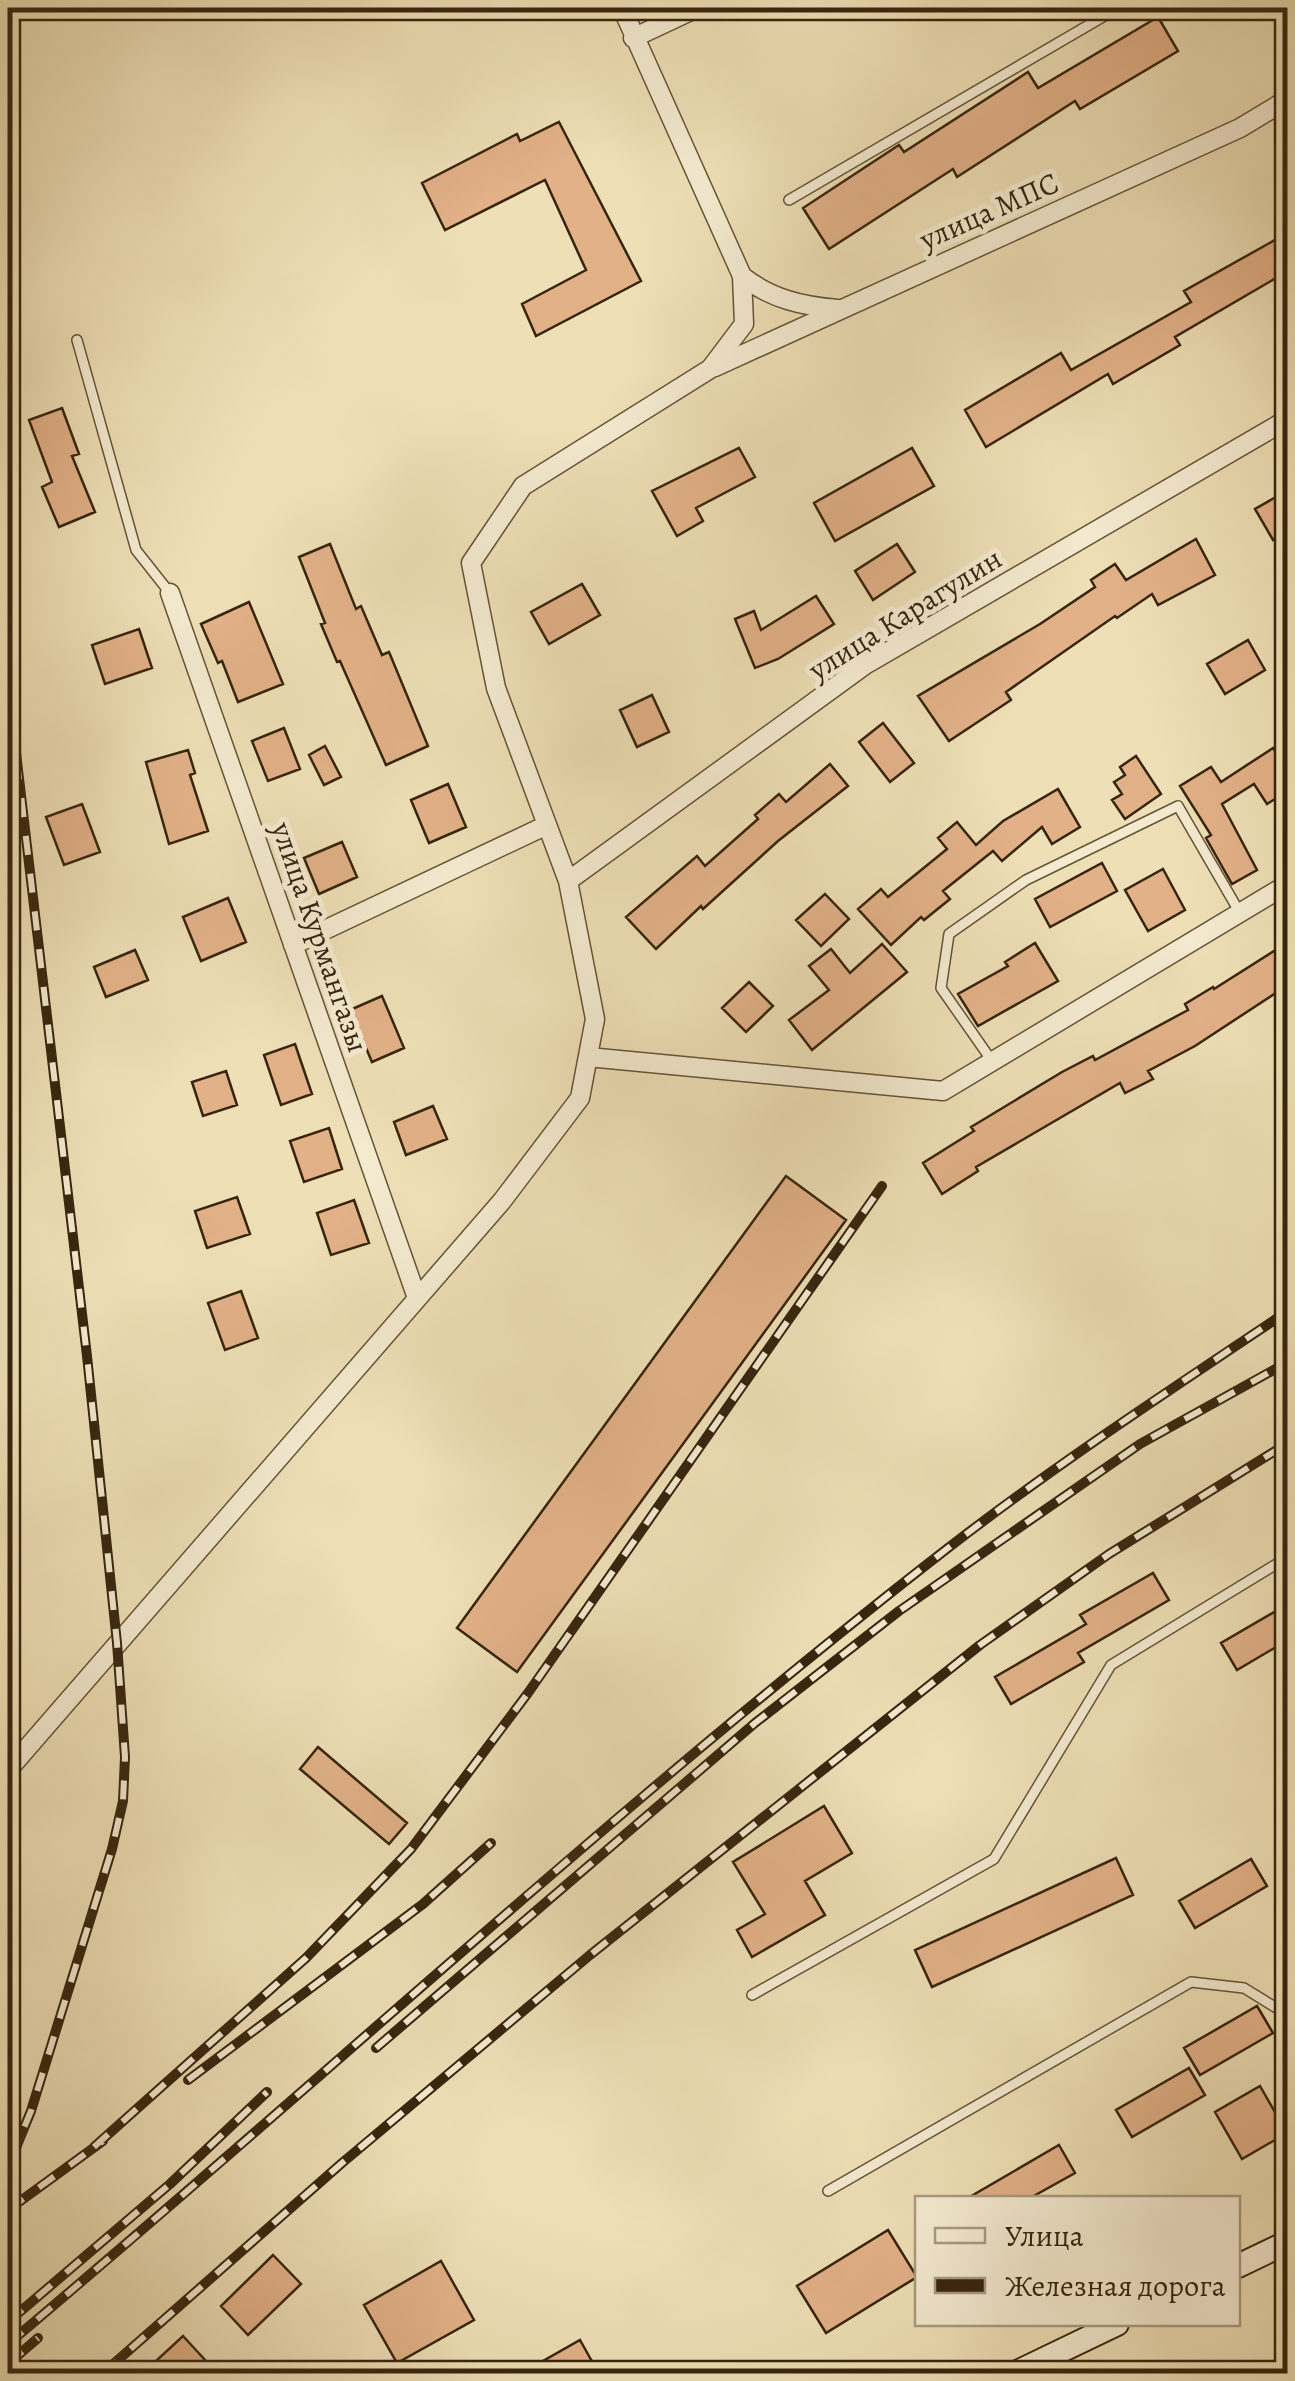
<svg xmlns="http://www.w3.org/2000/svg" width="1295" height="2381" viewBox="0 0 1295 2381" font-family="Alegreya,serif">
  <rect width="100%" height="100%" fill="#eedfb6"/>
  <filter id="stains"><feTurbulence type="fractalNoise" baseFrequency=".002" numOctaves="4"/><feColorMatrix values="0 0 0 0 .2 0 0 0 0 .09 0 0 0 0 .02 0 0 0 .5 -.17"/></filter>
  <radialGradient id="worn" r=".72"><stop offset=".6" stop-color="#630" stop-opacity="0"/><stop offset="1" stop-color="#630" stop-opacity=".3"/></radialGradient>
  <path fill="#e2b188" stroke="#37250d" stroke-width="2.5" d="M1158,17L1178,51L1080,109L1075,101L957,177L953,169L829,249L803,208L899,145L904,152L1028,72L1038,88Z
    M559,122L641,281L536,336L522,304L586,270L545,180L445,230L422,183L517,134L520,141Z
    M1282,236L1288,246V271L1175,337L1180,345L1113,384L1108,374L986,447L965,410L1061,353L1071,370L1191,302L1184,291Z
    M62,408L79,454L72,456L95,512L59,527L42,487L52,482L29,420Z
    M739,448L755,477L696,508L703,521L677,536L652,491Z
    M912,448L934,486L835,541L814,503Z
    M1288,490V532L1273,540L1255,509Z
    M1196,539L1215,575L1158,605L1152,594L1117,618L1115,616L1006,692L1011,700L949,741L918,696L1040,624L1095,587L1091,580L1115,564L1126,580Z
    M330,544L356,609L361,606L382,655L389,652L428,746L386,765L340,661L337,662L321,624L325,623L299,557Z
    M897,544L915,572L873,600L855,571Z
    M582,584L600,615L549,644L531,612Z
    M816,596L834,624L778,659L755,668L735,619L754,611L761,630Z
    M249,602L283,684L238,702L222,661L218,663L201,624Z
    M139,629L152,668L105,684L92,645Z
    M1248,640L1265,670L1225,694L1207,664Z
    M652,695L669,732L637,747L620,710Z
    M883,723L914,763L890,782L859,742Z
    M284,728L300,769L268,781L252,741Z
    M325,746L341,777L324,785L309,755Z
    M1273,748L1288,770V791L1267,804L1254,784L1222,804L1257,870L1232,884L1206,838L1211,835L1180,786L1211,767L1221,782Z
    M188,750L195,773L190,775L208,831L169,844L146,762Z
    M1136,756L1161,794L1125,819L1112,800L1122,794L1114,782L1125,775L1120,767Z
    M830,764L848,786L778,841L703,909L701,906L656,949L626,917L697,856L705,866L758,819L755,815L779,794L786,802Z
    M448,784L466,827L429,843L411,800Z
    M1058,789L1080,827L1052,844L1042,827L1002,861L993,851L943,891L950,899L924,920L921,917L891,945L858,909L881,889L888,897L947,849L938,838L957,822L976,845L1003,821Z
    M82,804L100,852L64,865L46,817Z
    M342,842L357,877L319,894L304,858Z
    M1102,863L1117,891L1050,927L1035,899Z
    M1163,869L1185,910L1148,931L1125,890Z
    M825,894L849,919L821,946L796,920Z
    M228,898L246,942L201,961L183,917Z
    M1288,942V985L1195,1046L1148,1071L1153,1079L1125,1093L1120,1083L976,1167L978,1171L942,1194L923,1163L974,1131L971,1127L1062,1072L1093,1056L1095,1060L1188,1010L1185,1004L1213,987L1214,989Z
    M1035,943L1058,981L978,1026L958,994L1008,966L1005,962Z
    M882,944L907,972L812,1050L789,1020L829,990L809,966L831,949L850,973Z
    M135,950L148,980L106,997L94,967Z
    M749,982L773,1006L746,1032L722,1008Z
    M382,996L404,1048L372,1062L350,1010Z
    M295,1044L312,1094L281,1105L264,1055Z
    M226,1071L237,1105L203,1116L192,1082Z
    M433,1106L447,1139L406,1155L394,1122Z
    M329,1128L342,1169L304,1182L290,1141Z
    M786,1176L846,1220L517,1672L457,1628Z
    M237,1197L250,1234L207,1248L195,1211Z
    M354,1200L369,1243L331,1255L317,1213Z
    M241,1291L258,1338L225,1350L208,1303Z
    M1153,1573L1169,1600L1078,1653L1084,1662L1011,1704L995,1677L1086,1624L1080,1615Z
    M1288,1604V1640L1237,1670L1221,1643Z
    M318,1747L407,1823L389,1844L300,1769Z
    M824,1806L852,1853L805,1881L825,1915L752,1957L737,1930L765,1914L733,1862Z
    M1116,1858L1133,1895L932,1987L915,1950Z
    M1251,1859L1267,1886L1195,1928L1179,1901Z
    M1257,2006L1273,2033L1200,2075L1184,2048Z
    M1189,2068L1205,2095L1132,2137L1116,2110Z
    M1260,2086L1287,2133L1242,2159L1215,2112Z
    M1059,2145L1075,2173L1030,2198H968Z
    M888,2230L917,2277L826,2333L797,2286Z
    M273,2255L301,2284L248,2335L221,2306Z
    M441,2261L474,2320L397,2363L364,2305Z
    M183,2336L218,2374H170L157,2360Z
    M580,2340L599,2374H550L543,2361Z"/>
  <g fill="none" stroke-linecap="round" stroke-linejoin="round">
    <g stroke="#655437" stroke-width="12">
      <path id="lane" d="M789,200L1118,8
        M77,340L136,550L170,593
        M1284,620L1288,626
        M992,1061L941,988L949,934L1026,880L1178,806L1240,913
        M752,1995L994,1859L1111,1665L1288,1557
        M828,2191L1191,1982L1244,1988L1288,2015"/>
    </g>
    <g stroke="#655437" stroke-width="21">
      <path id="street" d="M633,38L697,8
        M742,276C771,299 802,306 838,309
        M715,367L1240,128L1288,99
        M170,593L417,1298
        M568,881L865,665L1288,419
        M293,945L547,825
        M588,1057L943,1091L1288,884
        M8,1770L502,1201L580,1098L595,1019L568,881L496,688L471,563L523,486L710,369L744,324L742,276L622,8"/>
    </g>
    <g stroke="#37250d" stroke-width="26">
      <path id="secondary" d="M1238,2266L1288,2242
        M1013,2374L1117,2324"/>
    </g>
    <use href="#lane" stroke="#f4ead0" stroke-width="9"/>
    <use href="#street" stroke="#f4ead0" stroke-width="18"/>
    <use href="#secondary" stroke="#f4ead0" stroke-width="22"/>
    <g stroke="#37250d" stroke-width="10">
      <path id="rail" d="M8,685L87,1356L117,1643L125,1757L123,1801L112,1849L31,2111L8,2167
        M376,2048L755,1723L899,1611L1140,1444L1288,1362
        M188,2080L423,1904L491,1843
        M94,2147L306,1958L411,1849L528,1693L882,1186
        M8,2210L103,2141
        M8,2322L170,2184L267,2092
        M8,2344C322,2080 623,1800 948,1548C1058,1463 1173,1388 1288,1311
        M8,2364L38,2338
        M102,2374L342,2163L590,1955L980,1645L1109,1554L1288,1443"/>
    </g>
    <use href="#rail" stroke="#f4ead0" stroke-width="6" stroke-dasharray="19" stroke-linecap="butt"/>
  </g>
  <g text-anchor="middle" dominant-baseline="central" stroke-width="10" stroke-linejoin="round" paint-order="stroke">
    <g font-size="30" fill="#37250d" stroke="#f4ead0">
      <text transform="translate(989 211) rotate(-24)">улица МПС</text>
      <text transform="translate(905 614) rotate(-32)">улица Карагулин</text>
      <text transform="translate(320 937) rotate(71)">улица Курмангазы</text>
    </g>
  </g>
  <rect width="1295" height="2381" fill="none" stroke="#eedfb6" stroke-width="40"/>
  <rect x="10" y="10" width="1275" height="2361" fill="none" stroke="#37250d" stroke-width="5"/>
  <rect x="20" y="20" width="1255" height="2341" fill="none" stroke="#37250d" stroke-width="2.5"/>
  <rect x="915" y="2196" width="325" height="130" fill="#f4ead0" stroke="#a89b82" stroke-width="2.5"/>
  <rect x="935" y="2228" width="50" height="15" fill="#f4ead0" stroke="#a89b82" stroke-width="2.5"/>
  <text x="1005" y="2246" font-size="30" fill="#37250d">Улица</text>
  <rect x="935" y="2278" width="50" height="15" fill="#37250d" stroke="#a89b82" stroke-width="2.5"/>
  <text x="1005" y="2296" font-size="30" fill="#37250d">Железная дорога</text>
  <rect width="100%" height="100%" filter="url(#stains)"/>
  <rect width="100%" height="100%" fill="url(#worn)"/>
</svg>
